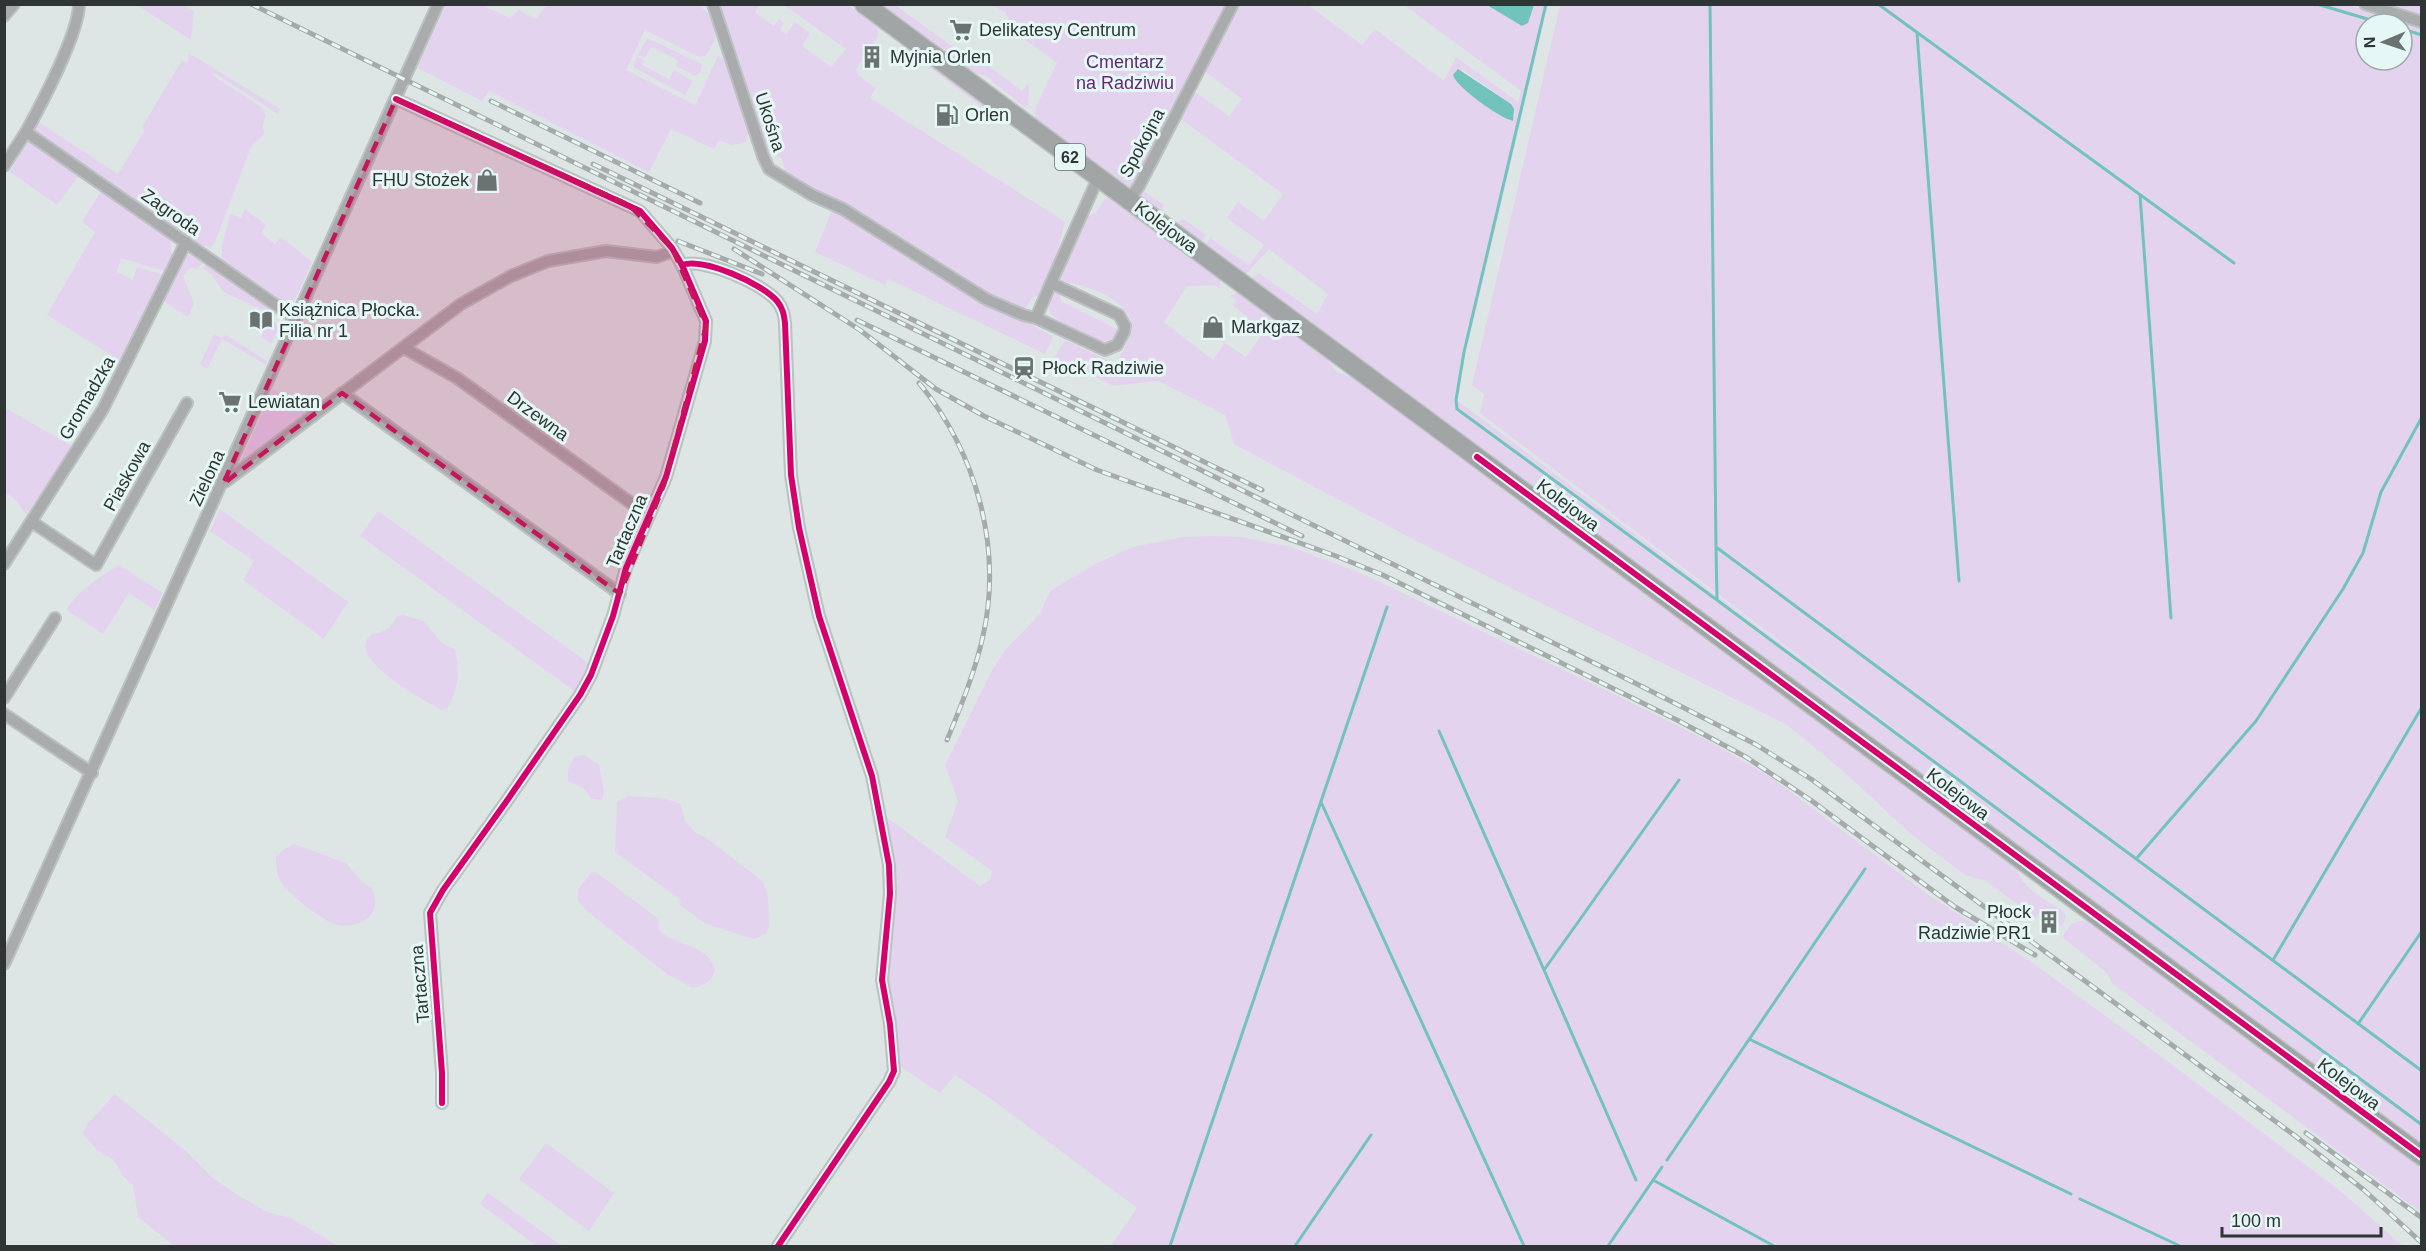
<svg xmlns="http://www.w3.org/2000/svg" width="2426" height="1251" viewBox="0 0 2426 1251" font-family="Helvetica,sans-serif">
  <rect width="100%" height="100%" fill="#dde6e5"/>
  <path fill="#e4d3ef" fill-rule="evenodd" d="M2345,4L2421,28V1145L1251,279L1259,273L1317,314L1328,294L1269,249L1246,274L1206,245L1210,238L1249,265L1264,245L1227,218L1238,202L1264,221L1283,194L1181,119L1194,91L1229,116L1242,99L1202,69L1236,5H1308L1362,45L1375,29L1444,81L1456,57L1518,102L1521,91L1404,5H1548L1464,361L1458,401L1953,773L1480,413L1484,394L1472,385L1560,5ZM2366,24H2402V60H2366ZM1462,69L1511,104L1515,116L1509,120L1460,85Z
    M137,5H183L194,11L191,40Z
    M446,5H481L510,18L519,10L536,19L547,5H698C724,24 721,30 706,56L699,57L645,30L626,70L695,105L718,56L729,61L750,128L745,143L731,145L719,140L714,149L671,129L649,172L489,91L482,101L417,68Z
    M716,5H757L759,6L755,12L774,26L779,19L784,23L780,30L786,35L795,22L810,33L802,46L831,67L846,49L788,8L786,5H848L877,27L878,37L856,69L858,75L876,88L870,98L1065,222L1060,240L1059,250L1039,296L1032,297L1024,312L992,298L857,216L841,200L826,197L785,172L782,159L764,147Z
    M880,5H895L964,55L972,54L1022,91L1028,84L1029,88L1028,105L1024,107L986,76L973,73Z
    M993,5H1228L1136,185L1130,187L1035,118L1036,107L1057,63L1013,31L1006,13Z
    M2388,5H2421V15Z
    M647,38L702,64L701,72L695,76L676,66L678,60L651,47L645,58L638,55Z
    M912,51L994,112L999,120L909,52Z
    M189,53L280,109L278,114L214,73L212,75L261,107L266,115L263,125L264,134L251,147L215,242L210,248L204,246L201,248L38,136L35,129L39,122L118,174L145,130L142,127L182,60L188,63Z
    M637,57L644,60L642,65L669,79L674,70L693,81L685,95L633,67Z
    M28,140L79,176L57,205L10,172Z
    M1141,189L1164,205L1161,212L1138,195Z
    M101,191L170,239L172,259L167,272L121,258L117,272L133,280L137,267L164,275L122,362L47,315L95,232L82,222Z
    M1110,198L1220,280L1219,288L1215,285L1187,286L1164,322L1213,360L1225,343L1246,357L1263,333L1246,320L1248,317L1233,306L1236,300L1230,296L1240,292L1321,352L1337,372L1357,379L1440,440L1451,452L1480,470L2017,869C2022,889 2048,901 2064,912L2066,917L2062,927L2041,911L2036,918L1986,881L1965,875L1911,834L1843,771L1787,725L1426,546L1234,444L1225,415L1158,381L1114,386L1054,358L1065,340L1116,364C1121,353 1132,337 1131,325C1131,301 1085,283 1065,283L1061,280L1062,270L1089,215L1096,213L1105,199Z
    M245,209L266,225L261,233L275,244L281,237L312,262L291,308L222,262V245L230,214L241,218Z
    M836,209L1053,337L1045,354L888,279L885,285L815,252L832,210Z
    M1182,218L1206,235L1202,241L1178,224Z
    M186,255H193L204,261L197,269L191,267L183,276L194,303L188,317L162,300Z
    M207,264L282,316L285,320L223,292L212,275L203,268Z
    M1056,292L1059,293L1061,301L1119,330C1116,336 1113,340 1106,341C1096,343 1052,320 1049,311C1048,304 1051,298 1054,293Z
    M265,318L276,323L278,329L272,343L261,338L263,333L259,330Z
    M214,334L221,338L226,335L267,361L266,365L222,339L207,369L200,364Z
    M273,389L302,409L312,412L242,463L241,460Z
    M4,407L73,447L26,515L17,501L5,492Z
    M220,509L348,602L324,639L243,580L254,561L210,531Z
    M378,511L591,665L577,693L360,536Z
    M1211,536L1242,537L1291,547L1361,573L1630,702L1712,743L1772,778L1930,896L2034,964L2162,1057L2338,1189L2403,1246H1111L1137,1208L994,1101L955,1075L940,1093L900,1066L887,988L895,879L885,816L980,886L991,879L992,871L945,837L958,801L945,765L991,672L1006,649L1040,614L1050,591L1093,565L1133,547L1182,537Z
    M119,565L163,593L154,610L129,593L103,634L66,610C79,590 99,577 119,565Z
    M404,615L423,621L441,642L455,650C460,675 459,687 447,709L442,710C427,702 350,661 368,638C373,632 383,633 389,628C392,625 394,620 397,616Z
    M584,755L599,765L604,791L602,800L591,799L584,789L568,781C567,770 569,765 575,756Z
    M629,796L661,798L680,803L685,821L695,832L708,839L762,881L768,894L769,925L767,933L754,939L706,924L680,905L681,900L615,852L617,802Z
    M294,844L346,863L363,882L371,887C373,891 375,896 375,901C377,920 353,928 338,925C325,923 285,892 280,880C276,873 276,865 276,857L283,850Z
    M592,872L597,873L659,919L658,929C670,944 694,942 708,957C711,960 713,965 715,969C712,982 705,985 693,988L667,974L588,912L578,901V889Z
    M2079,921H2085L2110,937L2421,1168V1212L2113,984L2106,972L2062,937L2072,923Z
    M115,1094L187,1152L213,1178L236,1194L267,1212L291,1218L338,1246H174L138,1217L133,1185L123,1176L114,1160L98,1151L83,1134L87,1124Z
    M546,1143L614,1193L589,1231L519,1179Z
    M488,1192V1193L562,1246H537L480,1204Z"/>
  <path fill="#72c3bc" d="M1487,5L1534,4V5L1528,23L1522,26Z
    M1458,69L1511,104L1514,109L1513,121C1500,118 1456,87 1453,75Z"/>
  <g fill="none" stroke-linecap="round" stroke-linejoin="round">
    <path stroke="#72c3bc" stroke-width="3" d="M1546,4L1464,352L1456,400L1457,409L1717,600L1716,547
      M1710,4L1716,547L2422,1071
      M1878,4L2234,263
      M2317,4L2384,24
      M2402,29L2422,35
      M1917,33L1959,581
      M2140,195L2171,618
      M1717,600L2422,1125
      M1439,731L1544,970
      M1321,802L1524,1246
      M2136,859L2256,721L2343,589L2363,553L2381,492L2422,417
      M2273,960L2422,707
      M2358,1024L2422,931
      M1749,1039L2071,1194
      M1667,1160L1865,869
      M1636,1180L1544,970L1679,780
      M1653,1180L1774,1246
      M2080,1199L2180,1246
      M1170,1246L1387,607
      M1295,1246L1371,1135
      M1608,1246L1662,1167"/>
    <g stroke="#bbc2c1" stroke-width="14">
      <path id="street" d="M713,4L763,156L769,169L812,195L843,209L986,299L1023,315L1036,318L1105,350L1117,345L1124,332L1125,326L1119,315L1051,283L1094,187L1100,179
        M2365,4L2422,22
        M4,16L14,4
        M396,99L640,211L672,248L682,265L706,321L705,341L666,477L626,568L613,616L591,675L580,695L506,802L443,890L430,913L442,1073V1103
        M26,132C41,105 79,33 79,4
        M4,166L26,132L296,319
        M1129,200L1139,186L1233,4
        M682,265C703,257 763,284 777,301C783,308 784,315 785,323L791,475L799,528L819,616L872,776L889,865L890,894L882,980L890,1024L894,1071L889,1082L778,1246
        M1036,318L1051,283
        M404,348L457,378L649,516
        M342,393L620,594
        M225,482L461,304L511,276L548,261L606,251L657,257L674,251
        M32,522L96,565L187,403
        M4,564L103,409L186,242
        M4,698L55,618
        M4,714L92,773
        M4,964L438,4"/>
    </g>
    <g stroke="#bbc2c1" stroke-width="21">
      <path id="primary" d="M864,4L2422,1156"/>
    </g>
    <use href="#street" stroke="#aaabac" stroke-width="10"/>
    <use href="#primary" stroke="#a2a5a5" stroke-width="18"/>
    <g stroke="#a6aaaa" stroke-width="5">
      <path id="rail" d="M251,4L1635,683L1755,744L1811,779L2294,1135L2364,1190L2422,1243
        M491,101L700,203
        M593,164L1262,490
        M678,241L762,274
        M734,249L860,330L936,389L984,416L1097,470L1336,556L1383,575L1679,721L1746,757L1812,801L1955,907L2035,955
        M857,320L1302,536
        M919,383C976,452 1003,547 983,636C975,672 961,706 947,740
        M2306,1133L2422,1218"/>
    </g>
    <use href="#rail" stroke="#e6f8f5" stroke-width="3" stroke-dasharray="9" stroke-linecap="butt"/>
    <g stroke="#e6f8f5" stroke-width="10">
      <path id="cycleway" d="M396,99L640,211L672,248L682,265L706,321L705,341L666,477L626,568L613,616L591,675L580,695L506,802L443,890L430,913L442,1073V1103
        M682,265C703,257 763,284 777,301C783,308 784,315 785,323L791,475L799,528L819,616L872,776L889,865L890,894L882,980L890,1024L894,1071L889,1082L778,1246
        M1477,457L2422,1156"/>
    </g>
    <use href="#cycleway" stroke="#d6006c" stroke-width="6"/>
  </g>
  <path fill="#c2185b" fill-opacity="0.2" stroke="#c2185b" stroke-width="4.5" stroke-dasharray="12 8" stroke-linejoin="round" d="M396,99L629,205L672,248L706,326L664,485L620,594L342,393L223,484Z"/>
  <defs>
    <g id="supermarket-bare" transform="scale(1.8)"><path d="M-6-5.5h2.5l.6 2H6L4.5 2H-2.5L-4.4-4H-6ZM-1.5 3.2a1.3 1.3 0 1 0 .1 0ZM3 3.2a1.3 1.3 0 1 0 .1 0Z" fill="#6b7372" stroke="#e6f8f5" stroke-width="2.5" paint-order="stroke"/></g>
    <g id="building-bare" transform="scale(1.8)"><path d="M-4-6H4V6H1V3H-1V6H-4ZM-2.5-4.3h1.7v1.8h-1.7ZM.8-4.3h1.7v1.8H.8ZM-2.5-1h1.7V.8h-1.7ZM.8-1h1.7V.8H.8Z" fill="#6b7372" stroke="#e6f8f5" stroke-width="2.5" paint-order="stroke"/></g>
    <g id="fuel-bare" transform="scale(1.8)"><path d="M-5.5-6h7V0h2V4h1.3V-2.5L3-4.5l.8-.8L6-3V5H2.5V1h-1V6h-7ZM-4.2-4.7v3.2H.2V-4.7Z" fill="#6b7372" stroke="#e6f8f5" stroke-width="2.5" paint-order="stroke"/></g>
    <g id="shop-bare" transform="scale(1.8)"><path d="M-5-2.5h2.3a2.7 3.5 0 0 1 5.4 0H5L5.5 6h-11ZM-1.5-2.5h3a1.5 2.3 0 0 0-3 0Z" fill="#6b7372" stroke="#e6f8f5" stroke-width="2.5" paint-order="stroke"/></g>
    <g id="library-bare" transform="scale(1.8)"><path d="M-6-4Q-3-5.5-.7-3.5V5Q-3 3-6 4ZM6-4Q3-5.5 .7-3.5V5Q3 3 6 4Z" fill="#6b7372" stroke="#e6f8f5" stroke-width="2.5" paint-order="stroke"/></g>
    <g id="station-bare" transform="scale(1.8)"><path d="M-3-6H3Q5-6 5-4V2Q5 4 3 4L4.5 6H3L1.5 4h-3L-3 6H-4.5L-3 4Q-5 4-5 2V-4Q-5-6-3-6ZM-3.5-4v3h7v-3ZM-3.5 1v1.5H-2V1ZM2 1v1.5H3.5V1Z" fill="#6b7372" stroke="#e6f8f5" stroke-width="2.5" paint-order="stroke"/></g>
  </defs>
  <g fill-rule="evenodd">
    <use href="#supermarket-bare" x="961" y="30"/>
    <use href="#building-bare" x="872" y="57"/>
    <use href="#fuel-bare" x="947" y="115"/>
    <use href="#shop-bare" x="487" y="180"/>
    <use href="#library-bare" x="261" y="320"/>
    <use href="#shop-bare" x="1213" y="327"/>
    <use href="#station-bare" x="1024" y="368"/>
    <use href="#supermarket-bare" x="230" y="402"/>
    <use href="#building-bare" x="2049" y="922"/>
  </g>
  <g text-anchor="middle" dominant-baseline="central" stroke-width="6" stroke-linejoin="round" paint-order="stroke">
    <rect fill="#e6f8f5" stroke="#65706e" stroke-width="1.5" x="1055" y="144" width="30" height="26" rx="4.5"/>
    <g font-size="16" font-weight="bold" fill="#2e3534">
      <text x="1070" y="157">62</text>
    </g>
    <g font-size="18" fill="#2e3534" stroke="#e6f8f5" text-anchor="start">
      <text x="979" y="30">Delikatesy Centrum</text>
      <text x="890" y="57">Myjnia Orlen</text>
      <text x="965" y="115">Orlen</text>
      <text x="469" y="180" text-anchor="end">FHU Stożek</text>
      <text x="279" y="310">Książnica Płocka.<tspan x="279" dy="21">Filia nr 1</tspan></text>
      <text x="1231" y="327">Markgaz</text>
      <text x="1042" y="368">Płock Radziwie</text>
      <text x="248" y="402">Lewiatan</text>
      <text x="2031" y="912" text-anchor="end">Płock<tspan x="2031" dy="21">Radziwie PR1</tspan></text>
    </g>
    <g font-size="18" fill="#612974" stroke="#e6f8f5">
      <text x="1125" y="62">Cmentarz<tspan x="1125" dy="21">na Radziwiu</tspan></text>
    </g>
    <g font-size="18" fill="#2e3534" stroke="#e6f8f5">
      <text transform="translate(770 122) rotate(72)">Ukośna</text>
      <text transform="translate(1142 143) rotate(-62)">Spokojna</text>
      <text transform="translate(171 212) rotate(35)">Zagroda</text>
      <text transform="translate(1166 227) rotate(37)">Kolejowa</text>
      <text transform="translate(87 398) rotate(-60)">Gromadzka</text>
      <text transform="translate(538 416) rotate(36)">Drzewna</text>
      <text transform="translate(127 476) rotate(-61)">Piaskowa</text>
      <text transform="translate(207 478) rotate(-65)">Zielona</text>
      <text transform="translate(1568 505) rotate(37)">Kolejowa</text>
      <text transform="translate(627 531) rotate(-67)">Tartaczna</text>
      <text transform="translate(1958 794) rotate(37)">Kolejowa</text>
      <text transform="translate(420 984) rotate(-95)">Tartaczna</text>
      <text transform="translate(2349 1084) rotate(37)">Kolejowa</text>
    </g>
  </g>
  <rect width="2426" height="1251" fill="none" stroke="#2e3534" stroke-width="12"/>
  <g transform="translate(2384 42) rotate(268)"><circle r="28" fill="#e6f8f5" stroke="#9caaa8" stroke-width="1.5"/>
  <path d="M0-4.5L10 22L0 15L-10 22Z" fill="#6b7372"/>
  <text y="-9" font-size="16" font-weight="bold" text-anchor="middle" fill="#2e3534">N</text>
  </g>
  <path d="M2222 1227v9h159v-9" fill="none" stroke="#2e3534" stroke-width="3"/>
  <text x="2231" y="1227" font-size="18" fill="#2e3534" stroke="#e6f8f5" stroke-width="4.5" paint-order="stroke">100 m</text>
</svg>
